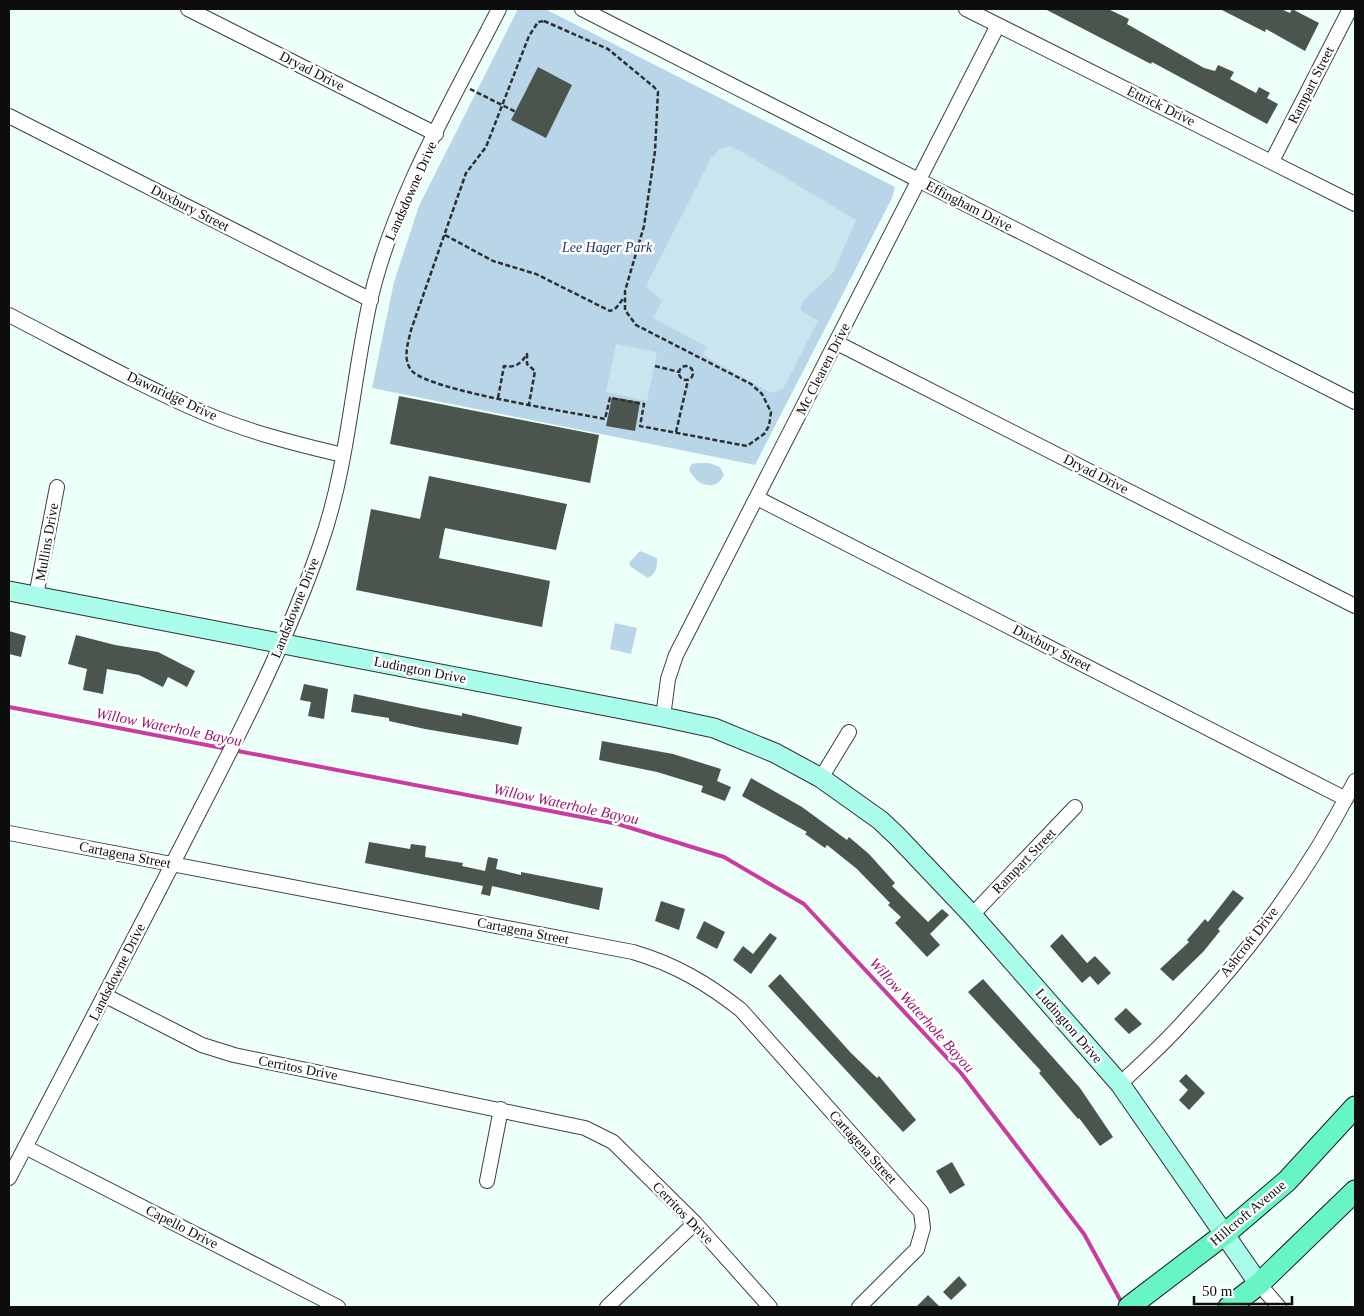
<svg xmlns="http://www.w3.org/2000/svg" width="1364" height="1316" viewBox="0 0 1364 1316" font-family="Georgia,serif">
  <rect width="100%" height="100%" fill="#edfff9"/>
  <path fill="#b8d6e8" d="M518,9H545L895,187L892,198L755,465L372,388L394,282L419,206Z
    M697,463H709L720,467L724,475C715,493 695,485 689,469L692,464Z
    M640,551L657,558C657,567 657,573 648,578L631,567L629,563Z
    M615,623L637,628L631,654L610,649Z"/>
  <path fill="#c9e6ef" d="M729,146L739,150L856,220L833,273L805,299L800,310L818,321L783,389L771,393L703,355L707,347L653,318L662,301L646,286L711,158L720,149Z
    M616,344L657,352L647,401L606,392Z"/>
  <g fill="none" stroke-linecap="round" stroke-linejoin="round">
    <path stroke="#ca3ca0" stroke-width="4" d="M9,707L618,824L724,857L804,904L961,1073L1084,1234L1123,1305"/>
  </g>
  <path fill="#49554d" d="M1045,9H1108L1129,19L1127,24L1204,68L1215,71L1218,65L1234,72L1230,79L1256,93L1259,87L1270,93L1267,98L1278,104L1267,124L1152,62L1151,64Z
    M1220,9H1281L1290,13L1292,9L1319,23L1305,51L1266,29L1265,32Z
    M538,67L572,85L546,138L511,120Z
    M399,396L599,435L590,483L390,444Z
    M612,397L640,402L635,431L606,426Z
    M429,476L567,504L556,550L445,528L439,558L550,581L542,627L356,590L371,509L420,519Z
    M9,631L26,636L21,657L9,654Z
    M76,635L115,645L158,652L195,671L187,687L168,677L163,687L139,675L107,669L103,694L83,690L87,669L68,664Z
    M304,684L328,689L324,719L308,716L311,702L300,700Z
    M354,694L416,707L462,716V713L522,727L518,745L425,729L389,721V718L351,712Z
    M602,741L673,754L721,769L717,781L731,787L725,801L701,792L703,786L657,772L599,760Z
    M751,778L802,807L847,840L849,837L869,854L895,883L892,886L928,922L942,909L949,915L930,934L940,945L927,957L895,923L901,917L888,905L890,903L857,869L827,845L825,848L805,834L807,832L742,796Z
    M369,842L410,849L411,844L426,846L425,857L463,863L462,866L485,871L488,857L498,859L496,869L521,875V872L603,888L599,910L492,886L490,896L481,894L483,886L365,863Z
    M1233,890L1244,898L1218,929L1220,931L1203,952L1173,981L1160,969L1189,942L1187,940L1205,919L1208,922Z
    M661,901L685,909L679,930L655,921Z
    M704,921L725,932L717,949L696,938Z
    M770,933L777,938L751,974L733,960L743,946L753,954Z
    M1062,934L1087,963L1095,956L1111,973L1098,985L1090,976L1082,983L1050,946Z
    M780,974L851,1053L877,1078L879,1076L916,1120L903,1132L768,986Z
    M983,979L1080,1088L1113,1137L1100,1146L1079,1118L1078,1119L1039,1073L1041,1071L968,992Z
    M1126,1008L1142,1024L1129,1034L1114,1019Z
    M1186,1074L1205,1093L1189,1110L1179,1100L1188,1090L1179,1081Z
    M952,1162L965,1185L950,1194L936,1171Z
    M959,1276L967,1285L951,1300L943,1292Z
    M928,1295L940,1307H916Z"/>
  <g fill="none" stroke-linecap="round" stroke-linejoin="round">
    <g stroke="#404040" stroke-width="16">
      <path id="street" d="M188,9L436,134
        M582,9L1355,402
        M966,9L1355,204
        M9,116L371,300
        M1272,161L1350,9
        M9,315C73,348 137,384 204,413C249,432 296,444 343,455
        M837,343L1355,606
        M757,498L1346,799
        M36,596L57,487
        M663,717L668,679L676,655L998,25
        M821,778L849,732
        M9,833L633,952C674,964 707,983 741,1010L921,1212L923,1228L917,1249L859,1307
        M972,915L1075,807
        M106,996L202,1045L234,1055L585,1128L613,1142L695,1223L770,1307
        M1120,1084C1142,1063 1165,1043 1185,1020C1252,949 1311,868 1355,781
        M25,1147L338,1307
        M9,1178C71,1059 134,940 195,820C241,731 287,641 320,546C348,467 352,382 370,301C394,198 451,103 499,9
        M487,1181L501,1109
        M1259,1284L1279,1307
        M607,1307L695,1223"/>
    </g>
    <g stroke="#2f2f2f" stroke-width="21">
      <path id="secondary" d="M9,591L663,717L714,728L775,753L821,778L880,820L897,836L972,915L1120,1084L1259,1284"/>
    </g>
    <g stroke="#1e1e1e" stroke-width="23">
      <path id="primary" d="M1129,1307L1226,1233L1287,1181L1355,1107
        M1229,1307L1259,1284L1355,1191"/>
    </g>
    <path stroke="#2f2f2f" stroke-width="2.5" stroke-dasharray="5 2.5" stroke-linecap="butt" d="M544,21L608,49L654,87L658,92L655,151L644,226L625,291V310L636,325L751,384L762,394L771,412L769,426L764,434L747,446L640,426L644,404L610,398L605,419C571,412 431,391 412,371C402,360 408,343 411,330L466,173L486,147L529,36L538,22Z
      M470,89L516,112
      M445,235L493,261L536,274L610,311L616,308L623,299
      M679 373a7 7 0 1 1 14 0a7 7 0 1 1-14 0Z
      M655,366L679,372
      M498,398L504,366C515,368 521,364 527,354V364L535,371L529,404
      M676,432L688,380"/>
    <use href="#street" stroke="#fff" stroke-width="14"/>
    <use href="#secondary" stroke="#aafdeb" stroke-width="19"/>
    <use href="#primary" stroke="#67f5c3" stroke-width="21"/>
  </g>
  <g text-anchor="middle" dominant-baseline="central" stroke-width="5" stroke-linejoin="round" paint-order="stroke">
    <g font-size="14" fill="#0d0d0d" stroke="#fff">
      <text transform="translate(312 71) rotate(27)">Dryad Drive</text>
      <text transform="translate(1311 85) rotate(-63)">Rampart Street</text>
      <text transform="translate(1161 106) rotate(26)">Ettrick Drive</text>
      <text transform="translate(411 191) rotate(-66)">Landsdowne Drive</text>
      <text transform="translate(969 206) rotate(27)">Effingham Drive</text>
      <text transform="translate(190 208) rotate(27)">Duxbury Street</text>
      <text transform="translate(823 369) rotate(-63)">Mc Clearen Drive</text>
      <text transform="translate(172 396) rotate(25)">Dawnridge Drive</text>
      <text transform="translate(1096 474) rotate(27)">Dryad Drive</text>
      <text transform="translate(47 542) rotate(-80)">Mullins Drive</text>
      <text transform="translate(295 608) rotate(-68)">Landsdowne Drive</text>
      <text transform="translate(1052 648) rotate(27)">Duxbury Street</text>
      <text transform="translate(420 670) rotate(11)">Ludington Drive</text>
      <text transform="translate(125 855) rotate(11)">Cartagena Street</text>
      <text transform="translate(1024 861) rotate(-46)">Rampart Street</text>
      <text transform="translate(523 931) rotate(11)">Cartagena Street</text>
      <text transform="translate(1249 942) rotate(-52)">Ashcroft Drive</text>
      <text transform="translate(117 972) rotate(-63)">Landsdowne Drive</text>
      <text transform="translate(1069 1026) rotate(49)">Ludington Drive</text>
      <text transform="translate(298 1068) rotate(11)">Cerritos Drive</text>
      <text transform="translate(863 1147) rotate(48)">Cartagena Street</text>
      <text transform="translate(683 1213) rotate(46)">Cerritos Drive</text>
      <text transform="translate(1248 1213) rotate(-40)">Hillcroft Avenue</text>
      <text transform="translate(182 1227) rotate(27)">Capello Drive</text>
    </g>
    <g font-size="14" font-style="italic" fill="#1f3463" stroke="#fff">
      <text x="607" y="247">Lee Hager Park</text>
    </g>
    <g font-size="15" font-style="italic" fill="#9c1970" stroke="#fff">
      <text transform="translate(169 727) rotate(11)">Willow Waterhole Bayou</text>
      <text transform="translate(566 804) rotate(12)">Willow Waterhole Bayou</text>
      <text transform="translate(922 1015) rotate(48)">Willow Waterhole Bayou</text>
    </g>
  </g>
  <rect width="1364" height="1316" fill="none" stroke="#0d0d0d" stroke-width="20"/>
  <path d="M1194 1296v8h98v-8" fill="none" stroke="#0d0d0d" stroke-width="2.5"/>
  <text x="1202" y="1296" font-size="15" fill="#0d0d0d" stroke="#ffffff" stroke-width="4" paint-order="stroke">50 m</text>
</svg>
